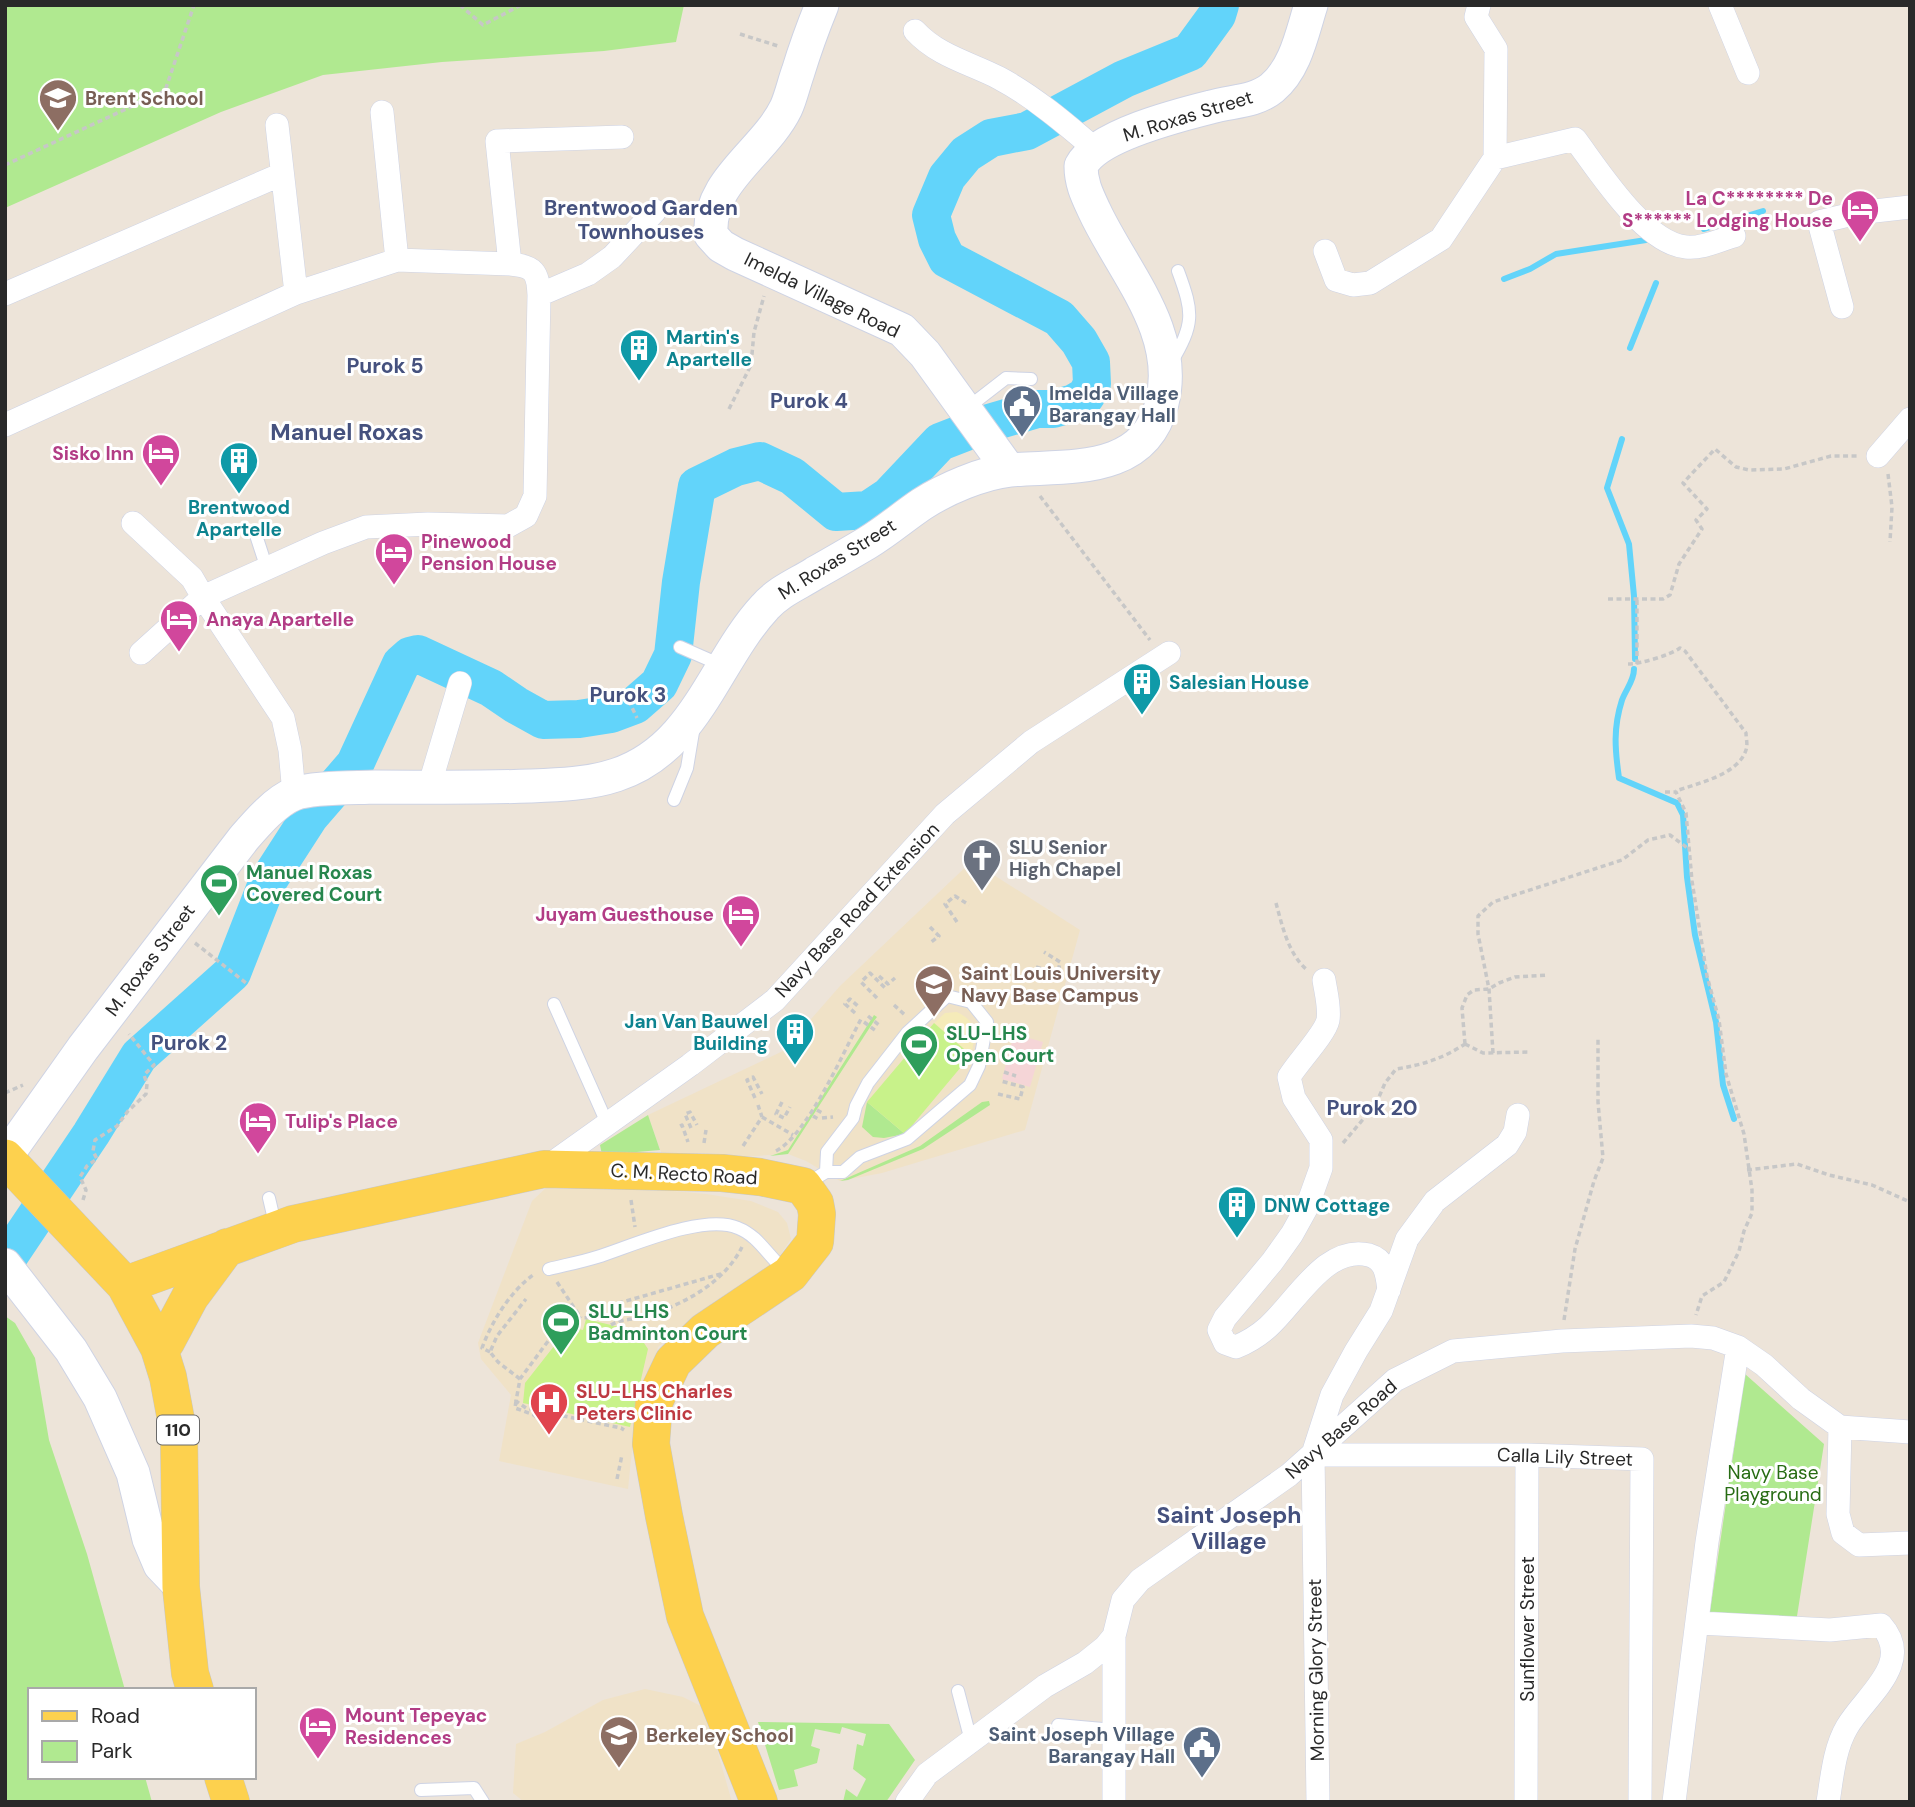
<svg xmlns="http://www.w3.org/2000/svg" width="1915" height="1807" viewBox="0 0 1915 1807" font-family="'DM Sans',sans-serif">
  <rect width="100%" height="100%" fill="#ede4d9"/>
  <path fill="#f0e2c7" d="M972,861L1080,930L1025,1130L882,1173L840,1181L806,1161L788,1154L707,1159L662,1155L648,1115L783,1051L840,986Z
    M549,1185L628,1187L706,1194L751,1201L778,1212L787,1223L791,1239L776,1261L763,1273L700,1312L658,1347L634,1430L628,1489L499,1461L511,1395L481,1359L478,1343L532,1201Z
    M645,1689L683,1697L705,1708L732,1802H524L513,1793L516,1744L545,1732L603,1700Z"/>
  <path fill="#f5d5d7" d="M1014,1034L1043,1042L1030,1087L1002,1079Z"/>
  <path fill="#b0e990" d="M5,5H684L676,42L604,51L442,62L323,75L221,112L5,208Z
    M874,1015L877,1017L874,1021L788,1154L770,1156L788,1150Z
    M989,1101L990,1105L923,1149L848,1180L840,1181L920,1146L982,1102Z
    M867,1102L905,1134L884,1138L873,1137L862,1127Z
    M648,1115L660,1150L602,1155L600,1145Z
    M5,1316L15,1323L35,1358L49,1440L87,1554L125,1690H30V1777H145L152,1802H5Z
    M1745,1374L1824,1444L1795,1629L1709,1618Z
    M758,1722L889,1724L915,1760L886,1802H843L846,1789L857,1797L866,1779L853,1769L857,1744L863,1746L866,1734L842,1727L840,1734L815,1729L811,1746L820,1749L817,1763L794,1770L798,1786L779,1790Z"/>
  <path fill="#f5ebb9" d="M957,1012C978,1022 976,1034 971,1055L934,1023L945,1013Z"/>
  <path fill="#c8f28a" d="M934,1023L971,1055L905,1134L867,1102Z
    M586,1319L636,1331L648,1349L630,1427L523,1403L525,1383L569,1327L583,1330Z"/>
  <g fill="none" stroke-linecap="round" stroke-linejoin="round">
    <path stroke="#62d4fa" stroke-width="6" d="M1704,229L1763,211
      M1504,279L1530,269L1556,254L1646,240
      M1630,348L1656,283
      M1622,439L1607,488L1629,544L1634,596L1635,659
      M1634,669C1634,681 1626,689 1622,700C1613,728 1615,750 1619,778L1677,803L1683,815L1687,877L1695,935L1716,1022L1723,1085L1734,1119"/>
    <path stroke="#62d4fa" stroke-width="38" d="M5,1262L91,1134L139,1056L232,973L268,881L310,816L355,764L401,664L410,656L418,654L491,688L516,705L543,720L579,719L611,714L635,705L659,684L673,655L681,582L697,486L736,467L760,461L792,476L836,512L868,510L889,496L940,442L989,423L1037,409H1053L1074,403L1086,396L1092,384L1091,362L1079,341L1059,318L947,259L937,239L931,215L947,177L966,154L991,138L1027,131L1124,79L1190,52L1217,15L1220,5"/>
    <g stroke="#ced3e4" stroke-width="14">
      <path id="lane" d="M1171,363C1194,324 1194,314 1178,271
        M966,409L1006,378L1031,379
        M255,532L267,569
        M680,647L721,665
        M674,800L687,768L694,726
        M554,1004L607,1123
        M806,1184L826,1172H843L860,1157L907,1139L970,1085L979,1066L987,1022L971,1002L947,996L907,1033L868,1083L856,1106L853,1118L827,1152L826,1172
        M269,1198L276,1228
        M549,1269C565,1265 581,1262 597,1257C632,1246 704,1213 738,1228C759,1236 769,1258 786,1271
        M958,1691L971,1741
        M1058,1725L1114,1730
        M421,1790L474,1788L483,1802"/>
    </g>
    <g stroke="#ced3e4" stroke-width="24">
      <path id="street" d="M1720,5L1748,73
        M915,31C938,56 970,63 999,78C1033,96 1066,124 1095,149
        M382,112L397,260
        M277,125L296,293
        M1495,158L1575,139C1599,171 1644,243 1686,247C1701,249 1720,240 1734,236
        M1325,251L1336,280L1353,285L1370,283L1441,239L1495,158L1496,49L1476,17L1479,5
        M510,264L497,141L622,137
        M5,294L282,174
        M539,295L588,274L612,257L655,211
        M1842,307L1819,222L1857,213L1910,207
        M5,425L296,293L397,260L510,264C534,266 538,272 539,295L535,496L526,516L508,526L428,524L366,527L323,543L203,597L283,718L290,750L294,794
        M1878,456L1910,419
        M133,523L192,578L203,597L141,653
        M429,787L460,683
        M1324,980C1326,993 1330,1007 1328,1020C1325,1034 1298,1062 1289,1077L1294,1098L1321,1140V1168L1307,1207L1292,1234L1272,1262L1225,1318L1219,1330L1225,1343L1236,1347C1248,1342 1258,1336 1268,1327C1296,1302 1326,1244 1369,1255C1386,1260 1387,1275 1389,1290
        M544,1169L690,1065L775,1000L945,814L1031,742L1169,653
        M1840,1427L1838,1514L1843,1533L1859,1545L1910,1543
        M1313,1454L1332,1395L1356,1351L1381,1311L1407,1239L1435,1201L1507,1145L1515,1132L1518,1115
        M1313,1455H1527L1642,1459L1640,1802
        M1313,1455L1318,1802
        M1699,1623L1830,1630L1881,1625C1915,1663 1865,1696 1847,1727C1834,1749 1832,1778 1828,1802
        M1114,1636V1802
        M907,1802L927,1774L1045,1686L1085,1663L1105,1647L1114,1636L1123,1600L1140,1580L1289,1475L1395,1380L1453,1351L1562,1341L1691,1336L1713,1338L1738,1347L1764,1365L1801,1399L1840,1427L1910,1432
        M1526,1802L1527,1455
        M1674,1802L1707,1542L1738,1347"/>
    </g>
    <g stroke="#ced3e4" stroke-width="35">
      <path id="secondary" d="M822,5C813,27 805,49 798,72C794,83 791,97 786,108C764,153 707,181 711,235L721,246L735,254L902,330L925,354L1009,470
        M5,1158L83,1048L244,838C257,823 276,801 294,794C311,787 356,788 375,787C427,787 478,788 530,786C558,785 589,784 616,775C696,749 714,662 765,607C779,591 798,584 815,573C833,563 850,553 867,543C887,531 904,516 922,504C945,489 982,473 1010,470C1067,465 1144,476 1162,403C1180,331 1122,271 1094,210C1087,195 1081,183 1081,166C1096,136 1179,115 1211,107C1231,101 1255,102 1272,88C1296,68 1302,33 1311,5
        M5,1265L71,1350L100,1398L133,1473L149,1539L160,1565L181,1587"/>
    </g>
    <g stroke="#c7c7c7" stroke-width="38">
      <path id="primary" d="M5,1158L125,1285L159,1348L168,1377L179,1436L181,1587L190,1673L195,1690
        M125,1285L293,1224L544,1169L722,1173L760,1177L803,1186L815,1203L817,1214L815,1242L790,1274L705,1331L673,1362L654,1402L651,1444L664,1516L685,1616L759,1802
        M159,1348L166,1342L190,1297L227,1247
        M223,1777L231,1802"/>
    </g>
    <path stroke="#c7c7c7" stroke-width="3.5" stroke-dasharray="5 3.5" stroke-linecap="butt" d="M460,5L483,25L521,5
      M740,34L778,46
      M5,165L165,91L194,5
      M729,409L751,365L754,332L764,296
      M1888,474L1892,507L1890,542
      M1040,496L1150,640
      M1608,599H1663L1670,595L1679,564L1702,529L1696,520L1707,509L1683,483L1715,449L1736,467L1749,470L1784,469L1831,456H1857
      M1637,600V664
      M1628,664C1641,664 1670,655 1680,648L1685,651L1746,733C1746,738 1748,745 1746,750C1738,775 1698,783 1676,791
      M625,693L637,718
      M1665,792H1676L1686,813L1692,881L1707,976L1719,1020L1726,1074L1744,1134L1752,1190V1213L1744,1231L1739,1251L1724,1282L1702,1296L1696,1315
      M1276,903C1282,925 1288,953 1306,969
      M957,922L945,904L955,896L969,905
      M930,927L939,936L930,943
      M195,943L246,983
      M1036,967L1058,973L1060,962L1044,952
      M879,976L888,984L895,978
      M1039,982V981
      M877,998L861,982L870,973L886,989
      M894,1005L905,1015
      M855,1013L845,1004L850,999L860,1008
      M868,1016L880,1026
      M864,1022L876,1031
      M1465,1044L1462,1008L1467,995L1474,990L1489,989L1499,983L1515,977L1548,975
      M1465,1044L1483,1053L1530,1052
      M1493,1053L1489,989L1478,934V916L1493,902L1622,860L1648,840L1670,835L1690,850
      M1004,1072L1016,1076
      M5,1093L23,1085
      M998,1094L1020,1099L1023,1087L1001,1081
      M755,1098L747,1080L753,1077L762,1094
      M782,1102L776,1114L784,1118L790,1107
      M817,1110L824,1114
      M813,1116L820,1120
      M762,1117L793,1135
      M822,1118L833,1117
      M680,1126L682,1125L688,1142
      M691,1128L685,1114L690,1112L697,1125
      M704,1143L706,1130
      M1343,1143L1376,1104L1385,1083L1396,1069C1422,1065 1442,1059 1465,1044
      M743,1146L762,1117L758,1105
      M776,1151C808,1134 843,1053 861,1019
      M1747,1170L1797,1164L1829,1175L1872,1185L1910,1202
      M83,1200L86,1190L80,1177L87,1166L97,1159L93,1151L95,1140L117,1126L128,1111L146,1094L147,1084L144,1075L154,1065L129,1034
      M631,1200L635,1227
      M557,1282L581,1318
      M608,1317L619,1303L724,1273
      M1564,1320L1575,1249L1594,1181L1603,1158L1598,1102V1038
      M623,1321L608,1317L579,1318L560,1325L520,1379L516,1401L526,1408L621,1428L624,1430
      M611,1325C622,1318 636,1320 648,1316C685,1303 724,1283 742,1247
      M490,1352L482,1348C492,1321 510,1292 533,1275
      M520,1379L498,1362L490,1352L497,1336L526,1299
      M516,1401L515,1408L534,1415L538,1419
      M617,1479L622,1455"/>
    <use href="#lane" stroke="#fff" stroke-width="12"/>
    <use href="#street" stroke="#fff" stroke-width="23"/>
    <use href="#secondary" stroke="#fff" stroke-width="33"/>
    <use href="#primary" stroke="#fdd14e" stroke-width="37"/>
  </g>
  <defs>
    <g id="university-pin" transform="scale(2.0125)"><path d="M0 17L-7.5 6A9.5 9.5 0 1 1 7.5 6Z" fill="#8d6e63" stroke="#fff"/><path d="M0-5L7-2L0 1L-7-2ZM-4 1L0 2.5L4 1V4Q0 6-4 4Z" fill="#fff"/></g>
    <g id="hotel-pin" transform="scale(2.0125)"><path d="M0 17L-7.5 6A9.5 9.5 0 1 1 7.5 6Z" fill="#d1479c" stroke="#fff"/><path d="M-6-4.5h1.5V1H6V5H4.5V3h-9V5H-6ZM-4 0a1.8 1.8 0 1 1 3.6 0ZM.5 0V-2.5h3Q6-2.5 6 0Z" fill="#fff"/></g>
    <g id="building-pin" transform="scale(2.0125)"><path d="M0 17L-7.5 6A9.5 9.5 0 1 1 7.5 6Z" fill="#0f9aa8" stroke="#fff"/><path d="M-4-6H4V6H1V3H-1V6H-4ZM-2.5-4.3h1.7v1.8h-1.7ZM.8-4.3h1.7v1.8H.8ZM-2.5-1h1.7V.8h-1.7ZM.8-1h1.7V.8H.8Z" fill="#fff"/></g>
    <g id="civic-pin" transform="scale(2.0125)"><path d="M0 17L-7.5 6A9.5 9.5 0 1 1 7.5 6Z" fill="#5c6f8a" stroke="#fff"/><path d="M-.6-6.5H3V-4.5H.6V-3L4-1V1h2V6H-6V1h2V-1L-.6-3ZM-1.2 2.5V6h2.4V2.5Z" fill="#fff"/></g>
    <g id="church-pin" transform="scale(2.0125)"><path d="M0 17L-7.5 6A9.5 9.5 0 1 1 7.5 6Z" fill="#6b7280" stroke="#fff"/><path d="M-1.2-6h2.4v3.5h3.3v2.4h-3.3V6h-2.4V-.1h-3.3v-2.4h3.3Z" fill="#fff"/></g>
    <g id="stadium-pin" transform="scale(2.0125)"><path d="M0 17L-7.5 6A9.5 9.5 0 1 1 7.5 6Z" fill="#2e9e5b" stroke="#fff"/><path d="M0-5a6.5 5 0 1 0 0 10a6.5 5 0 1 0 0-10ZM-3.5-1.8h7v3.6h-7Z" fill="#fff"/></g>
    <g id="hospital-pin" transform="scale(2.0125)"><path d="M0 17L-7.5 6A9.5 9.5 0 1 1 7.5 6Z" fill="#e0444e" stroke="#fff"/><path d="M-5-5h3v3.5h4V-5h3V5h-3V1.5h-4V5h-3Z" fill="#fff"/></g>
    <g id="school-pin" transform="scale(2.0125)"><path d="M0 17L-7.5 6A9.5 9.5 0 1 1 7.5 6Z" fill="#8d6e63" stroke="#fff"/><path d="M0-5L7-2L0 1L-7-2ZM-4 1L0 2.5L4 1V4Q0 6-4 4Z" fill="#fff"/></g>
  </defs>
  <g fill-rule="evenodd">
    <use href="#university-pin" x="58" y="98"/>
    <use href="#hotel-pin" x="1860" y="209"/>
    <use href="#building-pin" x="639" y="348"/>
    <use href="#civic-pin" x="1022" y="404"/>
    <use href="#hotel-pin" x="161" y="453"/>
    <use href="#building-pin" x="239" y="461"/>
    <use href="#hotel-pin" x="394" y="552"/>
    <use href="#hotel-pin" x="179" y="619"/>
    <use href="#building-pin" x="1142" y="682"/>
    <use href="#church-pin" x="982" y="858"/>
    <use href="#stadium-pin" x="219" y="883"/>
    <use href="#hotel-pin" x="741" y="914"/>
    <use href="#university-pin" x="934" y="984"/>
    <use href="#building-pin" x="795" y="1032"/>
    <use href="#stadium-pin" x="919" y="1044"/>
    <use href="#hotel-pin" x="258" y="1121"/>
    <use href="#building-pin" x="1237" y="1205"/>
    <use href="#stadium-pin" x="561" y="1322"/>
    <use href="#hospital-pin" x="549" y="1402"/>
    <use href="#hotel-pin" x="318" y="1726"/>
    <use href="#school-pin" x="619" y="1735"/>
    <use href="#civic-pin" x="1202" y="1745"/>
  </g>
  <g text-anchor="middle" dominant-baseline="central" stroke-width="6" stroke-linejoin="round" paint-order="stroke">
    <rect fill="#fff" stroke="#696969" stroke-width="2" x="157" y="1415.5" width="42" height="29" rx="5"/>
    <g font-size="18" font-weight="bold" fill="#292929">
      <text x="178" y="1430">110</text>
    </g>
    <g font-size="19" font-weight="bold" fill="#785e54" stroke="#fff" text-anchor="start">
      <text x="85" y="98">Brent School</text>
      <text x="961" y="973">Saint Louis University<tspan x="961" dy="22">Navy Base Campus</tspan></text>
      <text x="646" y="1735">Berkeley School</text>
    </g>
    <g font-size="19" fill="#292929" stroke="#fff">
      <text transform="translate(1188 116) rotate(-17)">M. Roxas Street</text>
      <text transform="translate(822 295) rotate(26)">Imelda Village Road</text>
      <text transform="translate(837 559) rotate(-32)">M. Roxas Street</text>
      <text transform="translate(857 910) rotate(-47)">Navy Base Road Extension</text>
      <text transform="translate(150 960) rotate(-53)">M. Roxas Street</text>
      <text transform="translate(684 1174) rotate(3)">C. M. Recto Road</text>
      <text transform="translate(1341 1429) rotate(-41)">Navy Base Road</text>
      <text transform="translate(1565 1457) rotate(2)">Calla Lily Street</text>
      <text transform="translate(1527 1629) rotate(-90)">Sunflower Street</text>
      <text transform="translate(1316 1670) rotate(-91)">Morning Glory Street</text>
    </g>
    <g font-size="19" font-weight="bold" fill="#b23c85" stroke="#fff" text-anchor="start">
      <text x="1833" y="198" text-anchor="end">La C******** De<tspan x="1833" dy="22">S****** Lodging House</tspan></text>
      <text x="134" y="453" text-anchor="end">Sisko Inn</text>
      <text x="421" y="541">Pinewood<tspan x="421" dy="22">Pension House</tspan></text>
      <text x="206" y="619">Anaya Apartelle</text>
      <text x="714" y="914" text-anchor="end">Juyam Guesthouse</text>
      <text x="285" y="1121">Tulip's Place</text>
      <text x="345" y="1715">Mount Tepeyac<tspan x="345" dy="22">Residences</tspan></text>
    </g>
    <g font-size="19" font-weight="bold" fill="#0d838f" stroke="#fff" text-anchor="start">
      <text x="666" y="337">Martin's<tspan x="666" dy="22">Apartelle</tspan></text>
      <text x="239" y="507" text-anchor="middle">Brentwood<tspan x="239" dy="22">Apartelle</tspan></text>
      <text x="1169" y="682">Salesian House</text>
      <text x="768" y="1021" text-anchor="end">Jan Van Bauwel<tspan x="768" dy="22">Building</tspan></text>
      <text x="1264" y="1205">DNW Cottage</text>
    </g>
    <g font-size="19" font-weight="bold" fill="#4e5e75" stroke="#fff" text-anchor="start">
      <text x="1049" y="393">Imelda Village<tspan x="1049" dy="22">Barangay Hall</tspan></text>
      <text x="1175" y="1734" text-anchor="end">Saint Joseph Village<tspan x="1175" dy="22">Barangay Hall</tspan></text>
    </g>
    <g font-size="19" font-weight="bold" fill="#5b616d" stroke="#fff" text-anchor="start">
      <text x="1009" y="847">SLU Senior<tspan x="1009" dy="22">High Chapel</tspan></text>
    </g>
    <g font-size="19" font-weight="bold" fill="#27864d" stroke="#fff" text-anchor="start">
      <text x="246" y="872">Manuel Roxas<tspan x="246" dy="22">Covered Court</tspan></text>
      <text x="946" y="1033">SLU-LHS<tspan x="946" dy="22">Open Court</tspan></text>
      <text x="588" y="1311">SLU-LHS<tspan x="588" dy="22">Badminton Court</tspan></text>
    </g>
    <g font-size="19" font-weight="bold" fill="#be3a42" stroke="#fff" text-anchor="start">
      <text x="576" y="1391">SLU-LHS Charles<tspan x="576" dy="22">Peters Clinic</tspan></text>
    </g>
    <g font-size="19" fill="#276c13" stroke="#fff">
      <text x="1773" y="1472">Navy Base<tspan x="1773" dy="22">Playground</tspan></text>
    </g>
    <g font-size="21" font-weight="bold" fill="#45517e" stroke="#fff">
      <text x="641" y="208">Brentwood Garden<tspan x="641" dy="24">Townhouses</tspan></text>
      <text x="385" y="366">Purok 5</text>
      <text x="809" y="401">Purok 4</text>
      <text x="628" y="695">Purok 3</text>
      <text x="189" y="1043">Purok 2</text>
      <text x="1372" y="1108">Purok 20</text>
    </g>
    <g font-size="23" font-weight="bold" fill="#45517e" stroke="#fff">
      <text x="347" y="432">Manuel Roxas</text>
      <text x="1229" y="1515">Saint Joseph<tspan x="1229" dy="26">Village</tspan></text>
    </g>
  </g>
  <rect width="1915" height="1807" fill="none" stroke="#292929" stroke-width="14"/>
  <rect x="28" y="1688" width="228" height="91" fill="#ffffff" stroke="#a9a9a9" stroke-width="2"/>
  <rect x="42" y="1711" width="35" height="10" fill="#fdd14e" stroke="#a9a9a9" stroke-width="2"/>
  <text x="91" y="1723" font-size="21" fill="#292929">Road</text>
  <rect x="42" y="1741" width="35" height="21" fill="#b0e990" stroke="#a9a9a9" stroke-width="2"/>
  <text x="91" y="1758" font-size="21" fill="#292929">Park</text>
</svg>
